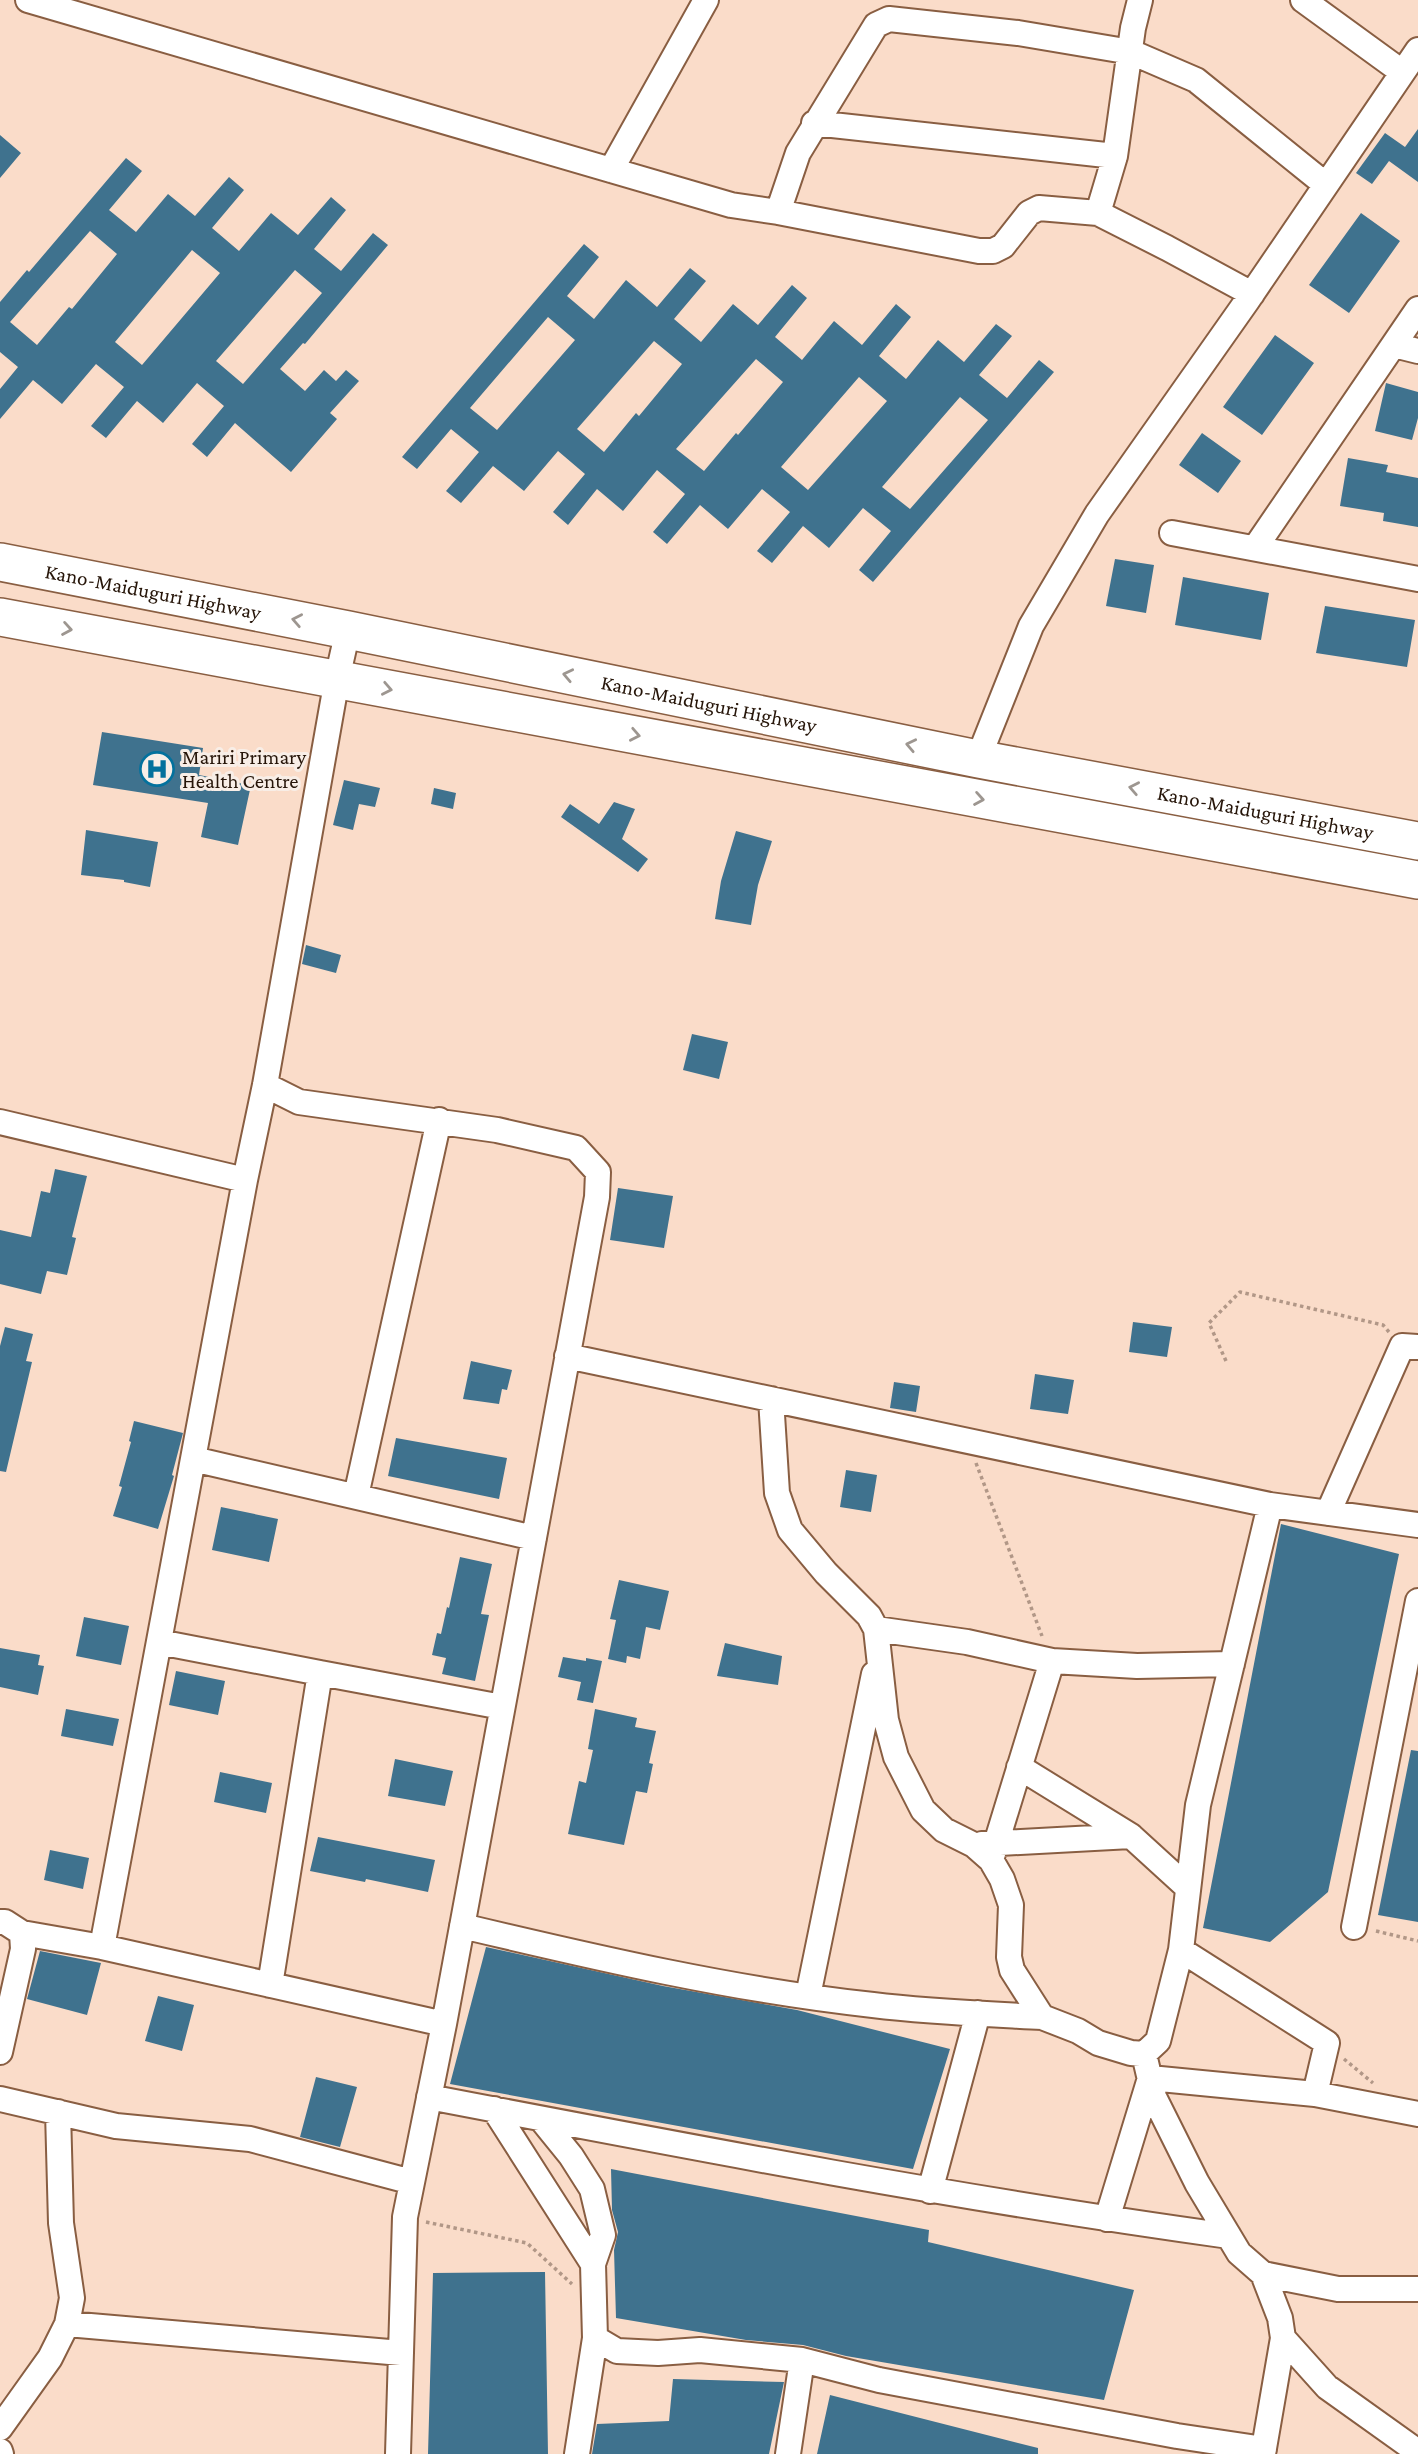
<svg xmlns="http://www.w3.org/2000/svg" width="1418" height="2454" viewBox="0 0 1418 2454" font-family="'Crimson Pro',serif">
  <rect width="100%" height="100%" fill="#fadcc9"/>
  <path fill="#3f728e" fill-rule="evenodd" d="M1418,129V182L1389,161L1372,184L1356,173L1385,133L1405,147Z
    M0,135L21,153L0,178Z
    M126,158L142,171L109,210L136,232L168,194L195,216L229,177L244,190L212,228L239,251L271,213L298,235L331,197L346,210L314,249L341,271L373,233L388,245L305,344L303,343L280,369L305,391L324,370L336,381L346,370L359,381L330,413L337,419L291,472L235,423L207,457L192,444L224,406L197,383L163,423L137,401L106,438L91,426L124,387L96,364L62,404L33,380L0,419V389L18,367L0,352V302L27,270L29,272ZM90,231L117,254L72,309L69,307L37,345L10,322ZM192,250L220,273L142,365L115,342ZM295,270L322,293L243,384L216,361Z
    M1361,213L1400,241L1349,313L1309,285Z
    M584,244L599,257L567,296L594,319L626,280L657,307L690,268L706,281L674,319L701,342L733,304L758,325L792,285L807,298L775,337L802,360L834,321L862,345L896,304L911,317L879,356L906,379L938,340L964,362L996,324L1012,336L979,375L1007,398L1039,360L1054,372L873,582L859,570L891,531L863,508L829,548L803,526L772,563L757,551L790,512L762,489L728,529L700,505L667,544L653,532L685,494L657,470L623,511L597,489L568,525L553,512L585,474L558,451L524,491L493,466L461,503L446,491L479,452L451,429L417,469L402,457ZM548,317L575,340L497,430L470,408ZM654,341L682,364L639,416L636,413L604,452L577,429ZM756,359L783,382L738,435L736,433L704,471L676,449ZM859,377L887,401L808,490L781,467ZM960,397L988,420L910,509L882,487Z
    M1275,335L1314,363L1262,435L1223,407Z
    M1386,383L1418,392V418L1412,440L1375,431Z
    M1202,433L1241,461L1218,493L1179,465Z
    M1348,458L1388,465L1386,472L1418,478V527L1383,521L1384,513L1340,506Z
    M1115,559L1154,565L1146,613L1106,606Z
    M1183,577L1269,593L1261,640L1175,625Z
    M1325,606L1415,620L1407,667L1316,653Z
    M102,732L203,748L199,775L251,785L238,845L201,837L208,803L93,785Z
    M344,780L380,788L375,807L359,804L353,830L333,825Z
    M434,788L456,793L453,809L431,804Z
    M614,802L635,809L622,839L648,859L638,872L561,817L570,804L599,824Z
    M86,830L158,842L150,887L124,882V880L81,875Z
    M736,831L772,841L758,885L751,925L715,919L721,881Z
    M306,945L341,955L336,973L302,964Z
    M692,1034L728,1042L719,1079L683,1070Z
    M55,1169L87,1176L72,1237L76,1238L67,1275L47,1271L41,1294L0,1284V1230L31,1237L41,1191L50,1193Z
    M618,1188L673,1196L664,1248L610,1240Z
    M1133,1322L1172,1327L1167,1357L1129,1352Z
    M5,1327L33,1334L26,1361L32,1362L6,1472L0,1471V1346Z
    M471,1361L512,1370L507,1390L502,1389L499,1404L463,1399Z
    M1035,1374L1074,1380L1068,1414L1030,1409Z
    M894,1382L920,1386L916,1412L890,1408Z
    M134,1421L183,1433L172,1475L174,1476L158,1529L113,1516L122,1487L119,1486L131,1442L129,1441Z
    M396,1438L507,1458L499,1499L388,1476Z
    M846,1470L877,1475L871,1512L840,1507Z
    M221,1507L278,1519L269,1562L212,1550Z
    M1281,1524L1399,1554L1328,1892L1270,1942L1203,1928Z
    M460,1557L492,1564L481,1614L489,1615L475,1681L442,1674L446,1658L432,1655L437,1633L441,1634L447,1607L449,1608Z
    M619,1580L669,1591L660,1630L646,1627L640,1659L627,1656L626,1663L608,1659L616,1620L610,1619Z
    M84,1617L129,1626L121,1665L76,1656Z
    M725,1643L782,1656L778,1685L717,1676Z
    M0,1648L40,1655L38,1665L44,1666L38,1695L0,1687Z
    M563,1657L586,1661V1658L602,1661L593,1703L577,1700L581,1682L558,1677Z
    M176,1671L225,1681L218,1715L169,1705Z
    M66,1709L119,1719L113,1746L61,1736Z
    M595,1709L637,1718L635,1727L656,1731L649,1763L653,1764L647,1793L636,1791L624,1845L568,1834L579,1781L586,1783L593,1750L588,1749Z
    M1411,1750L1418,1751V1922L1378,1915Z
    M395,1759L453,1771L445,1806L388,1796Z
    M220,1772L272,1783L266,1813L214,1802Z
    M318,1837L435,1860L428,1892L366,1879L365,1882L310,1871Z
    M50,1850L89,1858L83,1889L44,1880Z
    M486,1947L663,1986L797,2010L950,2049L913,2169L450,2084Z
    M40,1951L101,1963L87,2015L27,1999Z
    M158,1996L194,2005L182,2051L145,2041Z
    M316,2077L357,2087L340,2147L300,2137Z
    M611,2169L929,2230L928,2242L1134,2290L1104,2400L846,2356L803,2345L746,2340L616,2318L614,2250L618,2232L612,2210Z
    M545,2272L548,2454H428L433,2273Z
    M673,2379L784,2382L769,2454H592L597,2424L669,2421Z
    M830,2395L1038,2448V2454H817Z"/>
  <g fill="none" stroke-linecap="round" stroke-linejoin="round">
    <g stroke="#895e42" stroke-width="28">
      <path id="minor" d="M28,0L731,205L778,212L979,251H993L1003,246L1029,213L1039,208L1098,213L1167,248L1252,294
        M1303,0L1402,72
        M814,123L1115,156
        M611,170L706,0
        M778,212L798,153L876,25L889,19L1018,33L1131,52L1196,80L1326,185
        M1098,213L1115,156L1133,28L1140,0
        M1394,345L1418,351
        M1172,533L1418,579
        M1255,548L1418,309
        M978,759L1031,626L1097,514L1247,301L1418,50
        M265,1085L299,1102L497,1130L576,1148L598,1172L597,1197L444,2024L405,2217L398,2454
        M0,1122L245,1180
        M567,1356L1270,1505L1418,1525
        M771,1399L777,1493L790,1530L826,1573L869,1616L876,1629L886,1720L896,1757L923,1810L944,1830L974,1845L991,1860L1002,1879L1011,1905L1009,1957L1012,1970L1042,2017L1078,2031L1098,2043L1131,2053L1144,2054L1158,2041L1181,1950L1198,1805L1270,1505
        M193,1459L534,1538
        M356,1496L439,1120
        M1328,1513L1402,1346L1418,1347
        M876,1629L967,1642L1052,1661
        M159,1642L320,1673L270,1985
        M320,1673L502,1707
        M1019,1767L1131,1836L1188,1888
        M982,1844L1131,1836
        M991,1860L1052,1661L1137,1666L1232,1664
        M0,1922H5L22,1933L23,1949L0,2052
        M462,1926C597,1958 734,1990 873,2005C929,2012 986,2014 1042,2017
        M1354,1927L1418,1601
        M22,1933L102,1947L444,2024
        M102,1947L245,1180L265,1085L337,679L348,630
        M1181,1950L1327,2043L1315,2094L1418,2114
        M808,1996L874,1674
        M1144,2054L1154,2097L1197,2183L1239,2253L1263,2274L1338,2289H1418
        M429,2097C695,2148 960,2199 1229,2236
        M0,2099L116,2126L250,2139L412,2182
        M494,2109L593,2264
        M541,2119L571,2156L592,2189L603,2235L593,2264L595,2338L617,2351L658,2353L700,2350L802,2360L879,2380L1177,2436L1264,2449
        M930,2191L978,2013
        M1107,2219L1150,2078L1315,2094
        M67,2324L401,2353
        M1283,2338L1327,2387L1418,2452
        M0,2428L50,2358L67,2324L72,2298L61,2223L58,2112
        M0,2451L1,2454
        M577,2454L595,2338
        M788,2454L802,2360
        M1263,2454L1283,2338L1280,2318L1263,2274"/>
    </g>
    <g stroke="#895e42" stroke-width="40">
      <g id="highway">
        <path id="s1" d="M0,562L348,630L978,759L1418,841"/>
        <path d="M0,617L1418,880"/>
      </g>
    </g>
    <path stroke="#b19787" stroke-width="3.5" stroke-dasharray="3.5 3.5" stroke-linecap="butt" d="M1226,1361L1209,1323L1240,1292L1383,1325L1389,1332
      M976,1463L1042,1636
      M1376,1931L1418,1941
      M1344,2059L1373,2083
      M426,2222L527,2243L572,2284"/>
    <use href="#minor" stroke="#fff" stroke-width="24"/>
    <use href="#highway" stroke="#fff" stroke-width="37"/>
  </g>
  <defs><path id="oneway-chevron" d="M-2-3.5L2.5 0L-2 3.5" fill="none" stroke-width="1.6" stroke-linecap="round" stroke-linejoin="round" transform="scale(1.75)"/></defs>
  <g stroke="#9d9690">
    <use href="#oneway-chevron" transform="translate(297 620) rotate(-169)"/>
    <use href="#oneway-chevron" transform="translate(67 629) rotate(10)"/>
    <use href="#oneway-chevron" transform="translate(568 675) rotate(-168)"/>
    <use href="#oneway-chevron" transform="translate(387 689) rotate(11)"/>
    <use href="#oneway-chevron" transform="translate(635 735) rotate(11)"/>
    <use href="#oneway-chevron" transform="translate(911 745) rotate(-168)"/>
    <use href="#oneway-chevron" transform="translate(1134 788) rotate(-169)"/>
    <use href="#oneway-chevron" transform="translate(979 799) rotate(10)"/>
  </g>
  <defs>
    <g id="hospital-ring" transform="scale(1.75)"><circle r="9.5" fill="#f8eee7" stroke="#03719d" stroke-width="1.5"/><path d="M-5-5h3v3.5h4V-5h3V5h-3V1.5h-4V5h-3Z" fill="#03719d"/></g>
  </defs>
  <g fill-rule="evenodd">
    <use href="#hospital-ring" x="157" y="769"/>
  </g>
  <g text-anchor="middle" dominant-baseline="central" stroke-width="6" stroke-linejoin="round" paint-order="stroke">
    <g font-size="21" fill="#261509" stroke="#f8eee7">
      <text stroke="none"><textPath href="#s1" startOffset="156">Kano-Maiduguri Highway</textPath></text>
      <text stroke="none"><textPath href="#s1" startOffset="723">Kano-Maiduguri Highway</textPath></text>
      <text stroke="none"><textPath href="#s1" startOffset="1290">Kano-Maiduguri Highway</textPath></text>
    </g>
    <g font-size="21" fill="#261509" stroke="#f8eee7" text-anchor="start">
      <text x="182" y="757">Mariri Primary<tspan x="182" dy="24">Health Centre</tspan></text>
    </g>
  </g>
</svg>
